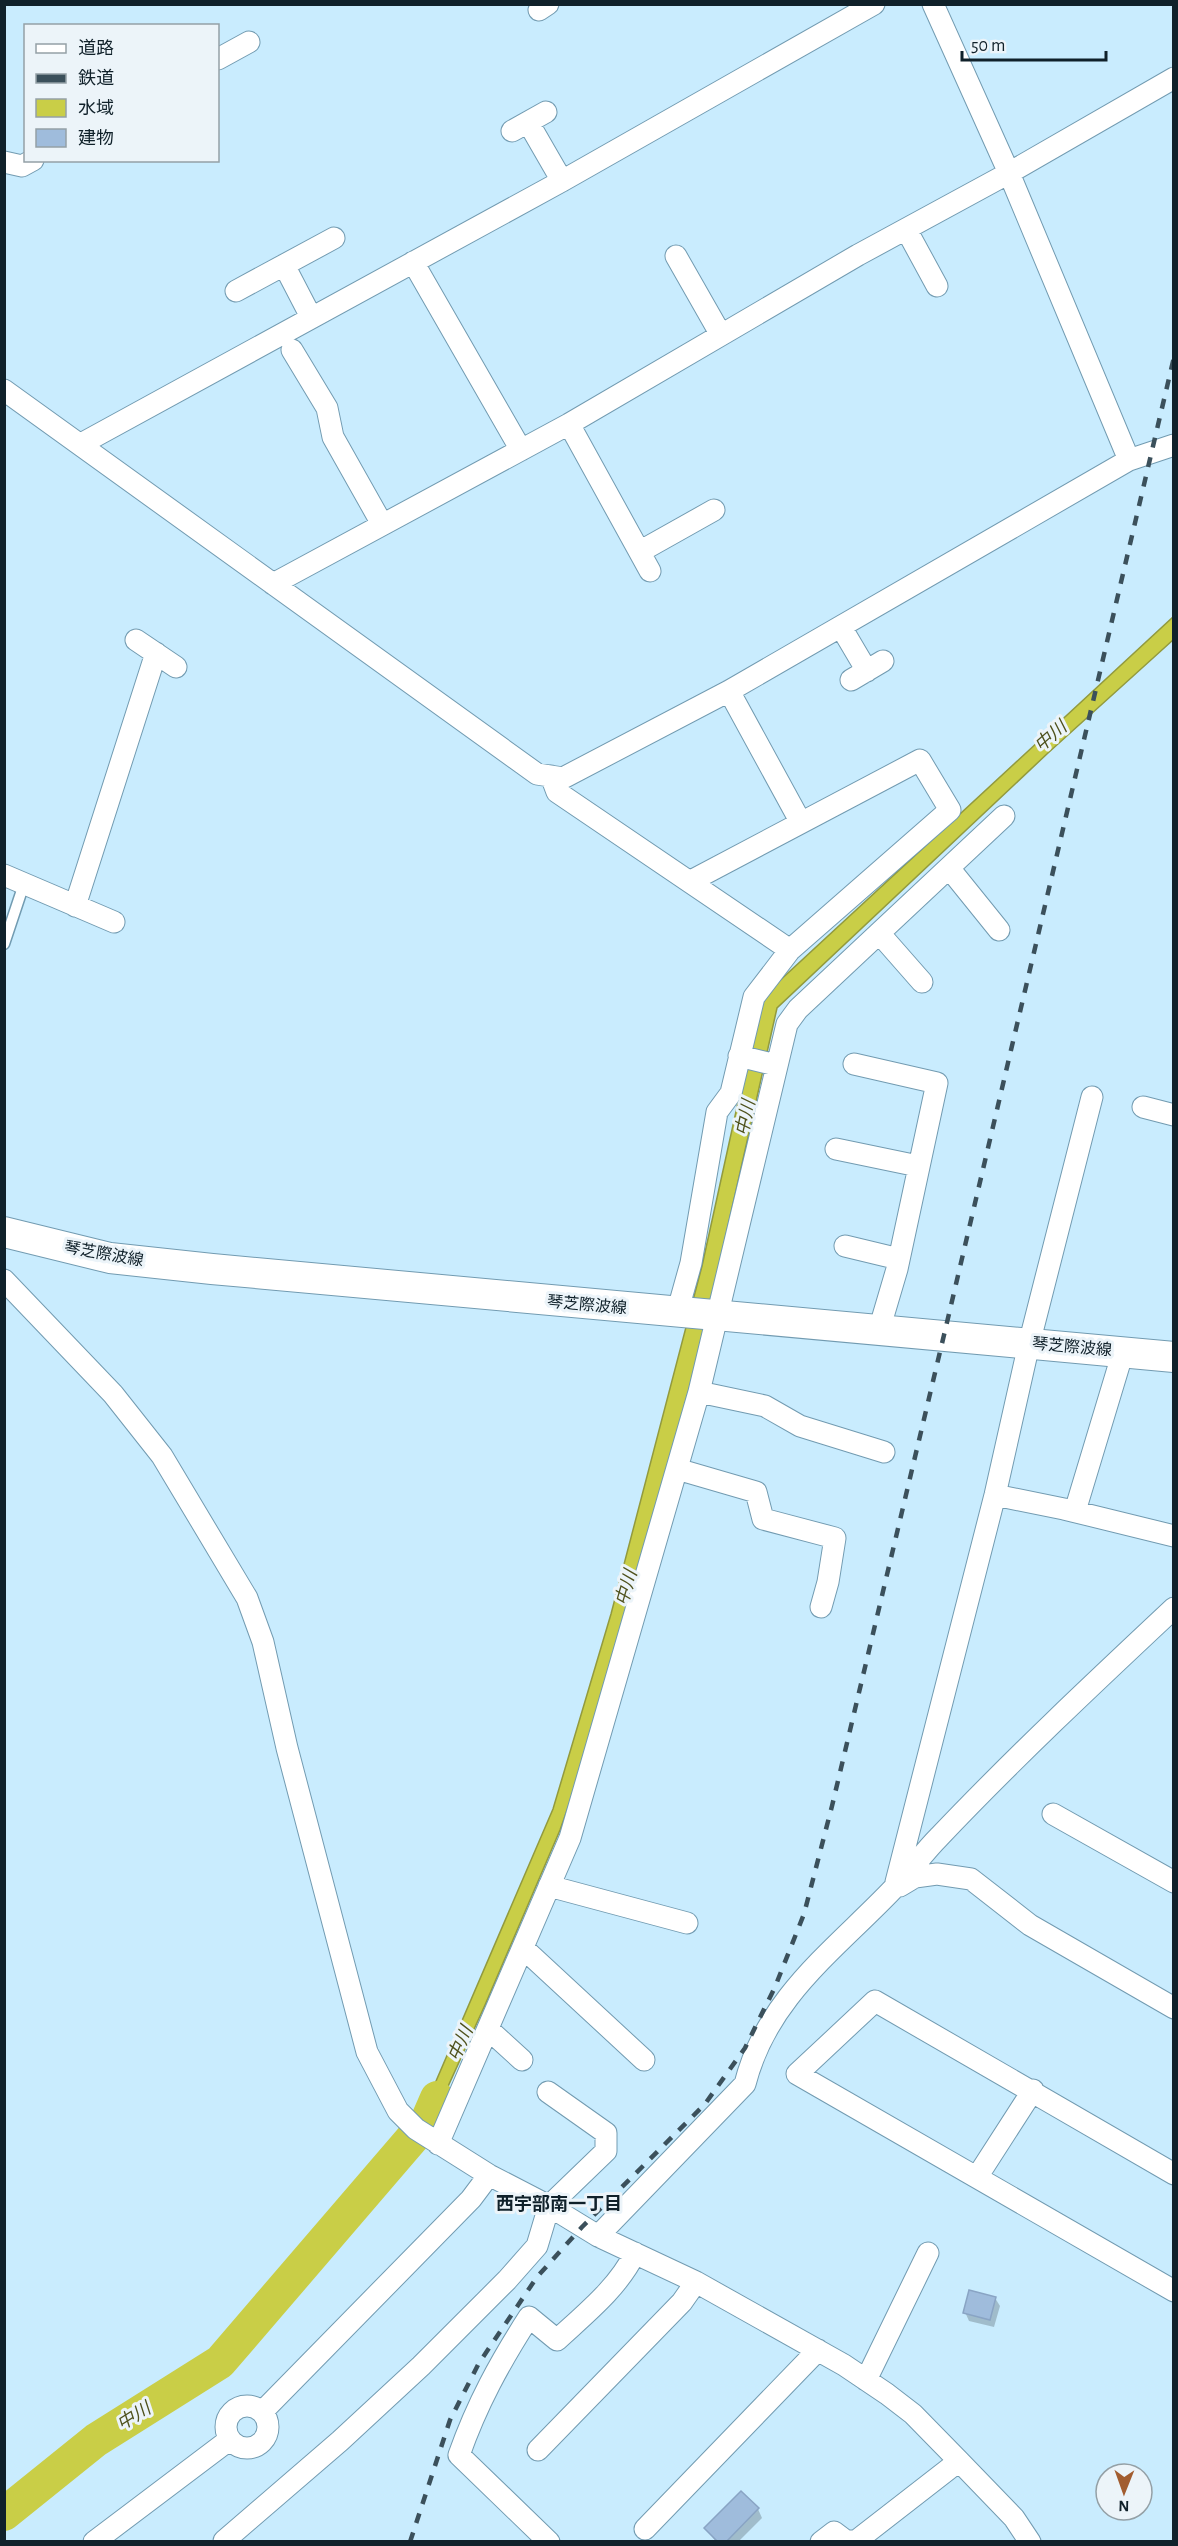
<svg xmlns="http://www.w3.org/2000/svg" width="1178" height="2546" viewBox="0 0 1178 2546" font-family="'Alegreya Sans','Noto Sans JP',sans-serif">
  <rect width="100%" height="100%" fill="#c9ecfe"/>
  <path fill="#c9ce47" stroke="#929a3e" stroke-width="1.5" d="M1173,617V640L1048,753L777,1008L701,1346L592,1740L560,1830L485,2005L430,2126L418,2123L553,1809L611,1614L702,1266L761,998Z"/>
  <path fill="#0003" d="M995,2298L1000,2306L994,2327L969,2321L965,2312Z
    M758,2509L762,2518L738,2542H716L706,2528Z"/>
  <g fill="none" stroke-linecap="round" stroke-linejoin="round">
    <path stroke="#c9ce47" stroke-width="34" d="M4,2514L96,2440L220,2362L427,2121L437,2098"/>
  </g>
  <path fill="#9fbcdc" stroke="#89a4c4" stroke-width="1.5" d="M969,2290L996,2297L990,2320L963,2313Z
    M741,2491L759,2508L726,2542H718L704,2528Z"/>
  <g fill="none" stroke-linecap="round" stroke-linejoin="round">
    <g stroke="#729bb1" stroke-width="13">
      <path id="service" d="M4,944L24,884"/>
    </g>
    <g stroke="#729bb1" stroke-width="23">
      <path id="minor" d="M933,4L1009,173L1129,460
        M539,10L548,4
        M218,59L249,42
        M528,122L562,181
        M512,131L546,112
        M4,162L22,166L33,160
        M906,229L937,286
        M676,256L721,335
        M413,262L521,450
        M284,265L311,317
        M236,291L334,238
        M292,350L327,408L333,437L382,524
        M4,390L537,774L563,778L729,691L1129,460L1174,445
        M569,424L650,571
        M81,444L562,181L874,4
        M641,551L714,510
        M273,584L569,424L858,255L1009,173L1174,78
        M841,627L867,671
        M136,640L176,667
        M851,680L883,661
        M729,691L800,821
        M551,776L557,792L790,950
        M949,868L999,930
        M4,875L114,922
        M75,906L156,653
        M879,933L922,982
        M739,1056L776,1065
        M854,1064L937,1083L897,1269L879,1330
        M1143,1107L1174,1115
        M836,1149L918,1166
        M845,1246L899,1259
        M4,1280L113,1394L162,1456L247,1598L263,1642L287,1748L367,2052L398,2111L416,2129L489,2175L549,2206L598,2236L696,2282L844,2365L887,2394L913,2414L959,2461L1014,2518L1030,2542
        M677,1313L691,1263L717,1112L731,1093L754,997L790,950L950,810L920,760L691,881
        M699,1392L765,1406L800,1426L884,1452
        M677,1469L756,1492L763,1519L835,1538L828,1582L821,1607
        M995,1495L1064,1509L1174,1536
        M1075,1511L1123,1352
        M1053,1814L1174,1882
        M896,1882L995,1495L1029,1344L1092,1097
        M549,1886L687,1923
        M900,1886L915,1877L937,1874L971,1879L1030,1925L1174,2008
        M523,1948L644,2060
        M488,2029L522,2060
        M438,2144L570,1838L699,1392L787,1024L798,1009L1004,816
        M1174,2174L875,2001L797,2074L1174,2291
        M977,2177L1033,2090
        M598,2236L745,2084C767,1997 835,1950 894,1888C910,1872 923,1853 939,1837C1014,1758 1094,1683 1174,1608
        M866,2380L928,2253
        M226 2427a21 21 0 1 1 42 0a21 21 0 1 1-42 0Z
        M263,2411L471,2199L489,2175
        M538,2450L682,2302L696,2282
        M645,2529L818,2350
        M224,2541L340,2441L421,2366L507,2280L537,2246L549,2206L606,2151V2133L548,2092
        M94,2542L229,2440
        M549,2542L459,2455C477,2404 500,2362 529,2317L557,2340C585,2314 618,2288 635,2253
        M821,2542L834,2532L846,2541H856L959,2461"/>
    </g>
    <g stroke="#729bb1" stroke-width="32">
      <path id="secondary" d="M4,1232L110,1258L212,1269L1174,1357"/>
    </g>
    <use href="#service" stroke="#fff" stroke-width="10"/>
    <use href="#minor" stroke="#fff" stroke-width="21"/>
    <use href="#secondary" stroke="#fff" stroke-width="30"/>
    <path stroke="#3b505b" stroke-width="4.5" stroke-dasharray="10 10" stroke-linecap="butt" d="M410,2542L450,2420L479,2363L537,2277L582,2227L705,2104L745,2048L775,1987L804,1914L832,1806L944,1335L1174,357"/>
  </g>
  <g text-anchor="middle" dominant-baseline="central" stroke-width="6" stroke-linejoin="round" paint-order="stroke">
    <g font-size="16" fill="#10212a" stroke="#ecf4f9">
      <text transform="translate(104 1254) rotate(10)">琴芝際波線</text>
      <text transform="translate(587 1305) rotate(5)">琴芝際波線</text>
      <text transform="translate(1072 1347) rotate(5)">琴芝際波線</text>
    </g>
    <g font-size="18" font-style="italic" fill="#4e511c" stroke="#ecf4f9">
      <text transform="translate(1051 737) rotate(-41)">中川</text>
      <text transform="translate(746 1118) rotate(-78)">中川</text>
      <text transform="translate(627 1588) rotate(-74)">中川</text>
      <text transform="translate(461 2044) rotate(-66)">中川</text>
      <text transform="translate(134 2417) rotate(-32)">中川</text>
    </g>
    <g font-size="18" font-weight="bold" fill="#10212a" stroke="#ecf4f9">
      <text x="559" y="2205">西宇部南一丁目</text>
    </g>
  </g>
  <rect width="1178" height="2546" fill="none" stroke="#10212a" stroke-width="12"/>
  <rect x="24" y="24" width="195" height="138" fill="#ecf4f9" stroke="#94a0a6" stroke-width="1.5"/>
  <rect x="36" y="44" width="30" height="9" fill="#ffffff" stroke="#94a0a6" stroke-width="1.5"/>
  <text x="78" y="54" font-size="18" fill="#10212a">道路</text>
  <rect x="36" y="74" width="30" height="9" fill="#3b505b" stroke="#94a0a6" stroke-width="1.5"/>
  <text x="78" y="84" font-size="18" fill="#10212a">鉄道</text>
  <rect x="36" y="99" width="30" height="18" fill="#c9ce47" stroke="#94a0a6" stroke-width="1.5"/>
  <text x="78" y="114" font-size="18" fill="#10212a">水域</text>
  <rect x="36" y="129" width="30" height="18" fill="#9fbcdc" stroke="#94a0a6" stroke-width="1.5"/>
  <text x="78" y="144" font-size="18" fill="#10212a">建物</text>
  <g transform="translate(1124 2492) rotate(181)"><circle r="28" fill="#ecf4f9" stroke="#94a0a6" stroke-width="1.5"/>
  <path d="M0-4.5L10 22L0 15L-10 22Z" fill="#a25d30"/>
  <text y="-9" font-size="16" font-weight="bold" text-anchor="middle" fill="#10212a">N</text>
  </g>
  <path d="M962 51v9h144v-9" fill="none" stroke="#10212a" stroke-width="3"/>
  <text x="971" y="51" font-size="18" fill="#10212a" stroke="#ecf4f9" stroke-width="4.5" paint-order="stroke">50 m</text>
</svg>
